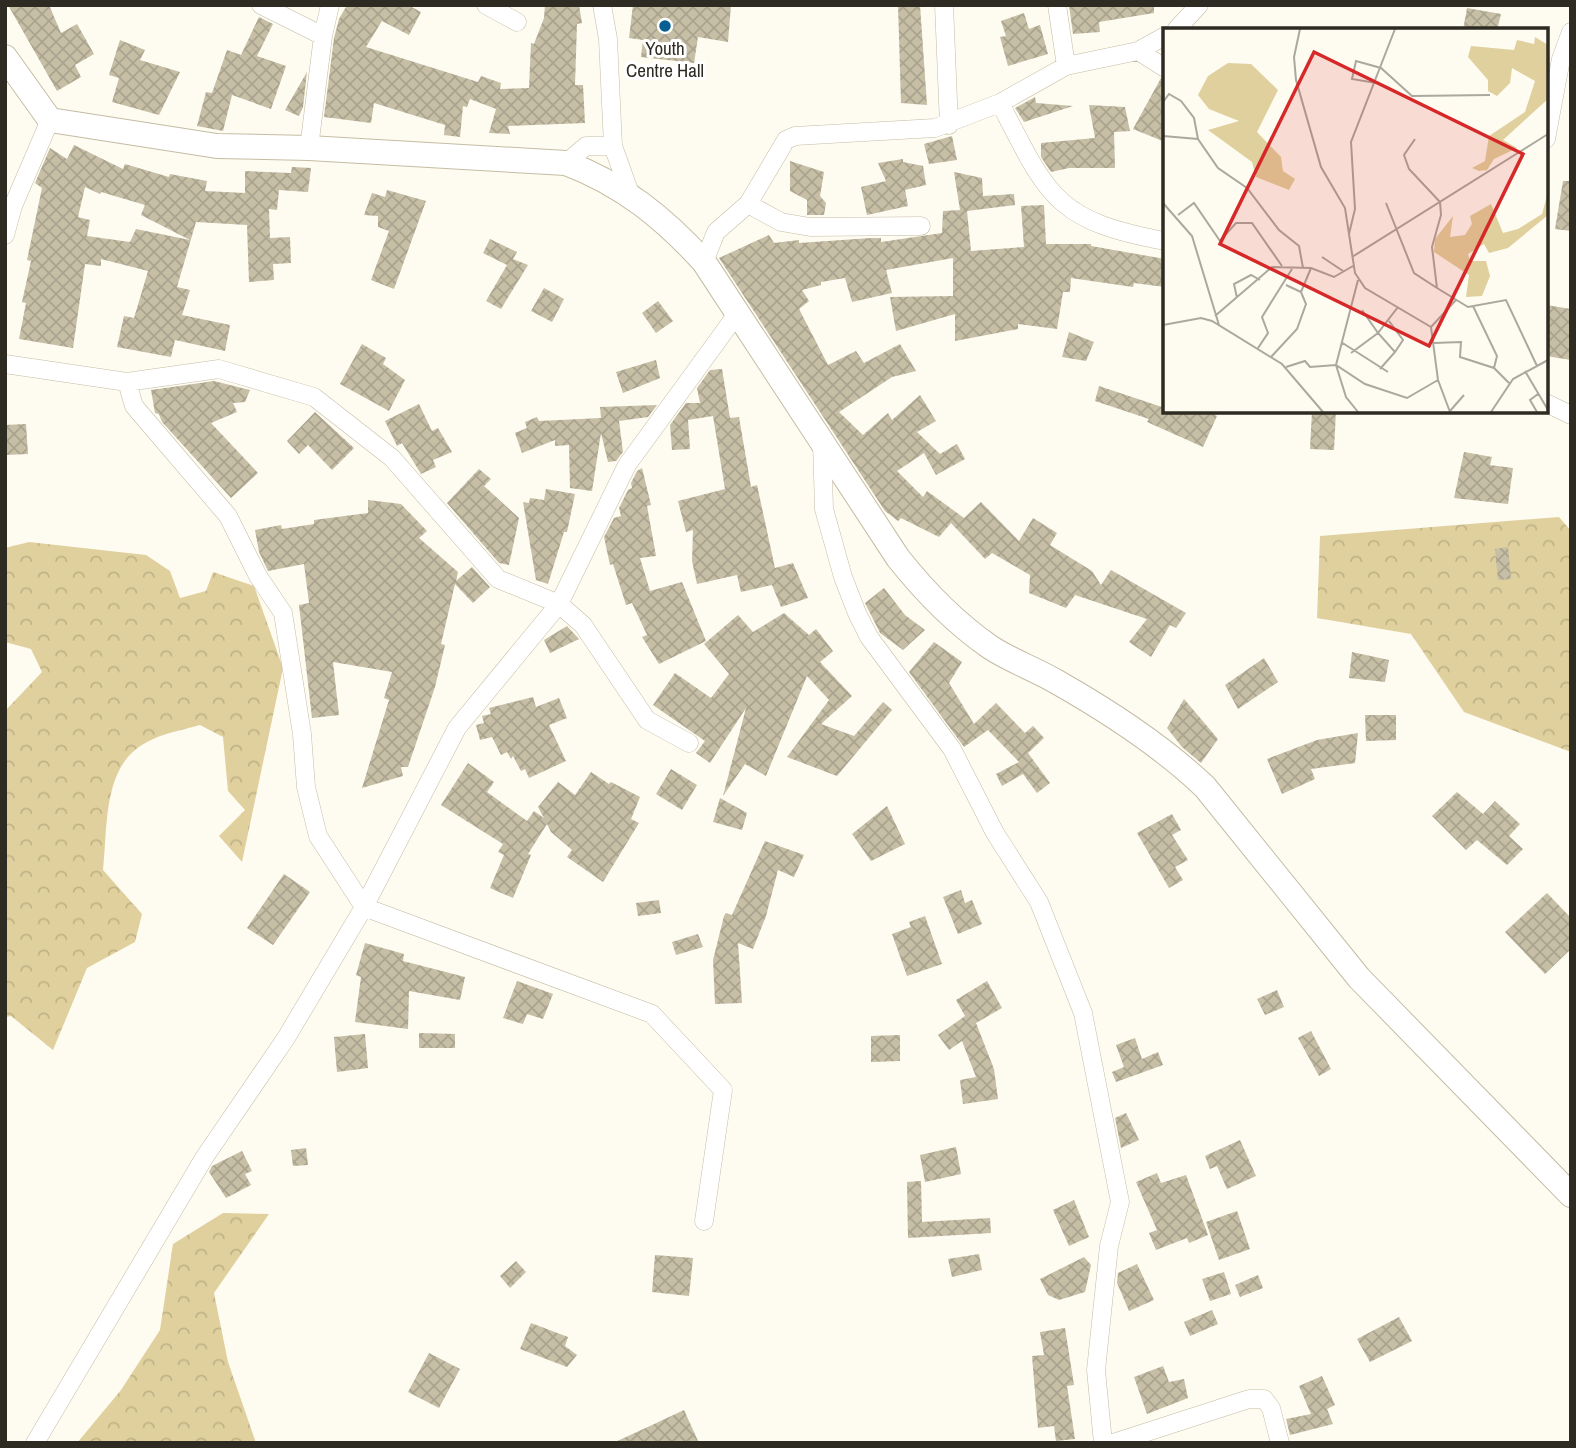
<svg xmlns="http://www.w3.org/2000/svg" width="1576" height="1448" viewBox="0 0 1576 1448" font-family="'Archivo Narrow',sans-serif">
  <defs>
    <pattern id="forest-crowns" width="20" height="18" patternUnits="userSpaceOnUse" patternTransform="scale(1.75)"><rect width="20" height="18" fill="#e0d09d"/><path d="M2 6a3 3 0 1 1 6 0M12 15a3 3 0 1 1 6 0" fill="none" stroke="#c0b387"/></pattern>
    <pattern id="building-cross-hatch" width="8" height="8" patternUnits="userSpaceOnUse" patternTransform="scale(1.75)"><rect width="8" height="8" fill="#c6bfa6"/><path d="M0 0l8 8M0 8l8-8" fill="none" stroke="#aaa48f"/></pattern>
  </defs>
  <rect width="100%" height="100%" fill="#fefbf1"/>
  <path fill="url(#forest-crowns)" d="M1559,517L1571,531V752L1464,712L1411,634L1317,618L1320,536Z
    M29,542L146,555L170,571L180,598L206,591L213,572L254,586L283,668L242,862L219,836L245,810L228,791L223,737L200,725C183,730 163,733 147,742C102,765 108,826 103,870L142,914L135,942L87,968L53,1050L11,1016L5,1017V711L42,672L31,649L5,642V548Z
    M223,1213L269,1214L214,1293L228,1362L256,1443H77L121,1390L160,1330L173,1244Z"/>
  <path fill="url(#building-cross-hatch)" fill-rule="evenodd" d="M8,5H49L61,33L77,24L94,54L75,65L81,77L57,91Z
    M347,5H408L421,12L409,35L382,21L366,47L478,82L481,76L501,83L500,89L529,88L531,43L534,44L544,18L545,5H579L582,23L577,24L575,85H583L585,123L508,126L510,134L489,133L496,109L470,99L467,107L463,106L460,137L444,135L445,125L374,103L371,123L324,117L334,38L339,19Z
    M633,5H731L728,42L698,37L694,63L641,57L643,40L629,38Z
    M898,5H920L927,105L901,103Z
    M1069,5H1154V13L1099,22L1100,32L1073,34Z
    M1467,8L1501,14L1497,30H1463Z
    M1024,13L1029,29L1040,25L1048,54L1008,66L1000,37L1006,36L1001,21Z
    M259,17L273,24L257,56L286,66L271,109L232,95L223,131L197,126L206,92L212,93L227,50L241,55Z
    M120,40L145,50L140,60L180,72L159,115L112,102L119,78L109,75Z
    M307,72L303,107L299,116L285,110Z
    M1161,78L1165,79V142L1133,129Z
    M1035,97L1036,103L1073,106L1024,122L1015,108Z
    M1089,105L1125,107L1130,131L1114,132L1115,168H1069L1051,172L1041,157V143L1095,138Z
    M952,136L957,160L929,164L924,144Z
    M74,145L123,169L125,164L169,177L170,174L207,181L205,191L245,193V171L291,173L292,167L311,168L308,192L279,190L277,210L269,209L270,238L290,237L291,263L273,264L274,280L249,282L247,225L196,222L177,287L190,290L182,315L230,325L225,351L175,340L171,357L117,347L124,316L134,318L148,271L101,259V266L85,264L73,348L19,339L26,303L22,302L31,261L27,260L42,188L35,183L50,148L67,159ZM85,187L100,194L101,192L145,205L141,215L190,240L136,229L130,242L87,236L90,220L78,217Z
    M903,159V162L923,166L926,185L905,190L908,206L867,215L861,187L886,181L878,163Z
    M790,161L824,172L820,196L826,203L824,215H807V200L790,191Z
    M954,172L982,178L983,196L1014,194L1015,205L967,211L971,251L1024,247L1021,206L1044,205L1046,244H1091V246L1165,259V287L1134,283L1133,287L1071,278L1070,292H1063L1057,329L1018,324V329L955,341V314L896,331L890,297L953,296V258L886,270L892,293L852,302L845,278L821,282V285L802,290L809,301L799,309L828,365L856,351L864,363L900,344L916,371L892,377L839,412L863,435L888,413L892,420L920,395L936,421L917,432L940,454L957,444L965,459L936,475L924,453L897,471L923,497L927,491L964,518L981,502L1019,541L1033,518L1057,533L1050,545L1092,571L1101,585L1111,570L1186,613L1176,628L1170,625L1151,657L1129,642L1147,619L1075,595L1066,608L1029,593L1030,575L992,553L985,559L951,523L939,537L901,518L898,521L885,511L719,258L769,235L774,243L799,240V243L871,238H881V242L942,233L943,211L960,210Z
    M1563,181H1571V231L1555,229Z
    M387,190L426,201L394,289L371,280L389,231L378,227V216L364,215L372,193L385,197Z
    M490,239L517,252L513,259L528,265L501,309L486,301L507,265L483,253Z
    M544,288L564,299L552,322L531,311Z
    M658,301L673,321L656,333L642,313Z
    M1546,305L1571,309V360L1546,356Z
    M1069,332L1094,342L1086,361L1062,357Z
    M362,344L386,358L383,364L405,380L389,411L340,384Z
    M656,360L660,378L623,393L616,372Z
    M722,369L730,418L739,417L751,487L757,485L775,568L793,563L808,598L781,607L772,585L741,592L737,575L697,584L692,561L693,530L686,532L678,501L725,489L713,416L688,420L690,449L672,450L670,425L686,403H700L697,388L710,370Z
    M214,381L250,390L245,402L233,403L237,412L211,423L258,473L231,498L162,422L159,414L155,413L151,390Z
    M1099,386L1165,408V411H1208L1217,416L1203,447L1147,422L1149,419L1095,401Z
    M419,404L432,431L438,428L452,452L433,460L436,467L421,474L402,443L397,446L385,421Z
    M657,405L648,417L619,421L623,452L616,461L608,462L601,433L592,491L570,488L569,445L555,446V440L522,453L515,433L527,428L525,422L537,417L539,421L601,418L600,407Z
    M1312,411H1336L1334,450L1310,449Z
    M315,412L354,448L332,470L308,445L299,454L287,441Z
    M26,424L28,454L5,455V425Z
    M1464,452L1492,457L1490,465L1513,468L1508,504L1454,498Z
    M642,468L651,505L647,506L656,556L640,558L650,591L682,582L706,641L659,664L642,637L647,635L632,603L626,605L613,564L610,565L604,537L614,518L621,516L619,508L628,490L632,488L631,483L637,471Z
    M479,469L491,479L484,486L519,518L509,565L499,563L447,503Z
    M546,489L575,494L567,532H564L548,584L536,580L523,502L529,503L530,498L544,500Z
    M368,500L401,504L427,531L419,538L458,572L456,581L472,567L490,587L473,603L455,584L441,644L445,645L435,687L408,767H401L403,776L362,788L389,700L384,698L392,672L333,662L339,715L312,718L299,605L309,603L304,564L268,571L259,552L255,530L281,525L282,529L314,524V520L368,513Z
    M1508,547L1511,579L1498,580L1495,549Z
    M884,588L905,615L925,630L903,650L880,633L865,603Z
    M784,613L809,635L816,629L833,651L820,662L852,696L821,724L854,736L883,702L892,710L837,776L787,757L829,700L807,676L766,776L745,764L723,796L746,708L710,763L696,753L705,741L653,705L675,673L711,698L729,674L704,644L738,615L753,632Z
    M567,626L579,639L550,653L544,640Z
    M934,642L962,662L949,683L974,724L996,703L1025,733L1033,726L1044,738L1028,753L1050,783L1037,793L1023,774L1002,786L996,774L1019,762L988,730L964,747L909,672Z
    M1352,652L1389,660L1385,682L1349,678Z
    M1264,658L1278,682L1238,709L1225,685Z
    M533,697L536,707L559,698L567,718L549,725L566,761L529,778L525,769L521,771L513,756L511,759L507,752L501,755L492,737L480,740L476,725L484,723L482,716L491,714L489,708Z
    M1184,699L1218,739L1201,763L1182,747L1167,728Z
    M1365,715H1396V740L1366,741Z
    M1358,733L1355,763L1311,769L1315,779L1282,794L1267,759L1317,740Z
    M468,763L494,782L487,792L527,821L534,811L544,818L538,807L558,782L575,795L591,772L609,784L611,782L640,797L631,819L639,823L603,882L567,857L572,850L551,832L547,824L528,854L531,855L513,898L490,888L504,855L498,852L503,844L441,805Z
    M671,769L697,785L682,810L656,794Z
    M1457,792L1483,814L1495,801L1520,824L1509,836L1523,849L1507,865L1477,840L1466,850L1432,816Z
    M720,798L747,813L742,830L713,822Z
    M887,806L905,844L871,861L852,834Z
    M1172,814L1181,830L1172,835L1188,860L1175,867L1183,880L1169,888L1137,833Z
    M765,841L804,855L794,877L778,870L766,916L753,949L738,943L742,1003L715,1004L713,960L724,916L726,913L732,915Z
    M284,874L310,892L273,945L247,928Z
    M961,890L965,903L972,900L982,924L958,934L943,897Z
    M1547,893L1571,918V949L1545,974L1505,932Z
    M659,900L661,913L638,916L636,903Z
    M925,916L942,964L907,976L892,934L911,927L909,922Z
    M698,934L703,947L676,955L672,942Z
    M365,943L404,954L403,961L465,977L460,1000L409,991L408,1029L355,1022L361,977L356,975Z
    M517,981L553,994L543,1019L527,1014L523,1024L503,1018Z
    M987,981L1002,1008L976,1023L994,1069L998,1099L963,1104L960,1080L976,1077L962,1041L949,1050L938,1035L965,1016L956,1000Z
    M1277,990L1284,1007L1265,1015L1257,999Z
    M1311,1031L1331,1069L1319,1076L1298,1038Z
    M419,1033L455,1034V1048H419Z
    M365,1034L368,1068L337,1072L334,1037Z
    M900,1035V1061L871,1062V1036Z
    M1135,1038L1142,1059L1158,1052L1163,1065L1116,1082L1112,1072L1124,1067L1116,1045Z
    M1126,1113L1139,1140L1121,1148L1115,1118Z
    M1240,1140L1256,1176L1227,1189L1217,1166L1210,1169L1205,1156Z
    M956,1147L961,1174L925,1182L920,1155Z
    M306,1148L308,1165L293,1166L291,1150Z
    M242,1151L252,1171L245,1174L251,1185L226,1198L209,1172L212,1166Z
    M1157,1173L1161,1183L1186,1175L1208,1235L1189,1243L1187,1238L1156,1250L1149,1233L1157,1230L1136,1182Z
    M921,1181L922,1222L990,1218L991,1233L908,1238L907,1182Z
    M1074,1200L1089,1237L1069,1246L1053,1210Z
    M1237,1211L1250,1249L1219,1260L1206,1222Z
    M979,1254L982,1270L952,1277L948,1259Z
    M655,1255L693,1258L689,1296L652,1292Z
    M1084,1257L1091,1265L1085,1292L1059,1300L1048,1295L1040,1279Z
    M516,1261L526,1272L510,1288L500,1276Z
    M1137,1264L1154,1300L1129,1311L1117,1283L1118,1273Z
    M1224,1272L1231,1294L1210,1301L1202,1279Z
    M1258,1275L1263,1288L1240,1297L1235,1285Z
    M1212,1310L1218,1324L1190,1336L1184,1322Z
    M1399,1317L1412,1341L1370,1362L1357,1339Z
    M531,1323L568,1337L565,1346L577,1355L567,1367L520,1349Z
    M1065,1328L1074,1385L1067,1386L1075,1439L1056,1441L1054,1426L1038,1428L1032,1356L1044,1355L1040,1332Z
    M429,1353L460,1369L439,1408L408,1392Z
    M1163,1366L1169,1382L1184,1379L1188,1398L1147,1414L1134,1377Z
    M1322,1376L1335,1405L1327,1409L1333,1424L1290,1435L1286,1419L1311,1414L1299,1386Z
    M684,1410L699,1443H613L652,1425Z"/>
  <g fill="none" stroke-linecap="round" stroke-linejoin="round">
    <g stroke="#c4bca4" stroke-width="19">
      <path id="street" d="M261,5L323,36
        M486,5L517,22
        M602,5L608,39L613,146L632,199
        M944,5L949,125
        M1057,5L1066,66
        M1176,30L1199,5
        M1138,51L1165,68
        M1000,103C1048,196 1055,221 1165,241
        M1546,139L1561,59L1571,32
        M309,148L323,36L330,5
        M566,163L586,146H613
        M748,204L781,222L810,227L921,226
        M5,235L13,206L50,120
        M704,262L716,232L748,204L786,140L795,136L935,128L1000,103L1066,66L1138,51L1165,36
        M5,364L127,382L134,406L228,516L258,576L283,613L302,734L306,787L318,836L364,907L652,1014L723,1090L704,1221
        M127,382L219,369L314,397L392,458L498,579L559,604L583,625L647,720L689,743
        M1546,403L1571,415
        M822,442L824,509L843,577L857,613L869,637L952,749L995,833L1039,902L1083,1013L1120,1202L1109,1246L1096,1370L1103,1443
        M35,1443L204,1158L286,1038L364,907L457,728L559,604L627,465L737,314
        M1113,1443L1249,1399H1264L1271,1408L1280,1443"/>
    </g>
    <g stroke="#c4bca4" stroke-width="26">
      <path id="secondary" d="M5,57L50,120L217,146L309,148L566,163C622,184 664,218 704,262L898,558C925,592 954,622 990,647C1011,661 1035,669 1057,682C1108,711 1162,746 1205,787L1359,978L1571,1195"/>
    </g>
    <use href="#street" stroke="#fff" stroke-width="18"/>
    <use href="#secondary" stroke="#fff" stroke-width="24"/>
  </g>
  <circle fill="#085e90" stroke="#fff" stroke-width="2.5" cx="665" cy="26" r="7"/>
  <g text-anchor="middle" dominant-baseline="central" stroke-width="6" stroke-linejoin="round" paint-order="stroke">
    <g font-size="19" fill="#2e2b22" stroke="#fff">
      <text x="665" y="48">Youth<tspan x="665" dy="22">Centre Hall</tspan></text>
    </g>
  </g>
  <g transform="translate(1163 28)">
    <rect width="385" height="385" fill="#fefbf1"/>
    <path d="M372,9L385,17V71L340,112L354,120L331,131L324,142L316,143L309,140L322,133L326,108L362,84L372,53L349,40L347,55L334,68L325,63V52L305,29L308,18L351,22L354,12L371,16ZM65,35L88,36L115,62L94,104L118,129L120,143L132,151L126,162L93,149L89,134L45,102L76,93L46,81L35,67L45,48ZM385,164V187L345,220L326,225L321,216L305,226L307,233H323L327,248L319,268L303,269L306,247L271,224L272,211L290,188L287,209L302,207L309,196L307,188L328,176L340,205L355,201L379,186Z" fill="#e0d09d"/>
    <path fill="none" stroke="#aba89e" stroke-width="2" d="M137,1L131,29L133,52L158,139L182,180L192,245L202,260L268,299L275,352L287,384M213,55L189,51L193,33L218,40L249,68L327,67M0,74L6,66L18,73L31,90L35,111L55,140L84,160L116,202L136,218L140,240M0,108L35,111M252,111L241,127L246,141L277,174L278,187L269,219L274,260L305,279L343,272L374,338M0,175L29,208L56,297M223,175L251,245L274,260M15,187L31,175L57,213L73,195H89L119,238M186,206L192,181L188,114L232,1M159,229L180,243M189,229L385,106M138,264L148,240M74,270L71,256L88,247L97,252M310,278L334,328L331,340M52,288L109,239L148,240L171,249L190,238M226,293L240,312L232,324M0,297L38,290L49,293L119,336L160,384M268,299L293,272M178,314L225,344M271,315L298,314L297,329L331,340L346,355M95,320L105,305L99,289L129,241M188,325L215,305L199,282M108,329L134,301L143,276L138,264L123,257M123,339L142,333L147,339L173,337L202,356L244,370L275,352M217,341L232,324L215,305L235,279M362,343L385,382M287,383L301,367M195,384L183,369L173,337L195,252M328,384L350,351L385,332M374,384L367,372L375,366"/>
    <path fill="#d62828" fill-opacity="0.15" stroke="#d62828" stroke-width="3.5" d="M151,24L360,126L266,318L57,216Z"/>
    <rect width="385" height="385" fill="none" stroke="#2e2b22" stroke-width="3.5"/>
  </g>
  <rect width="1576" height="1448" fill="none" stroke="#2e2b22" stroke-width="14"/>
</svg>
